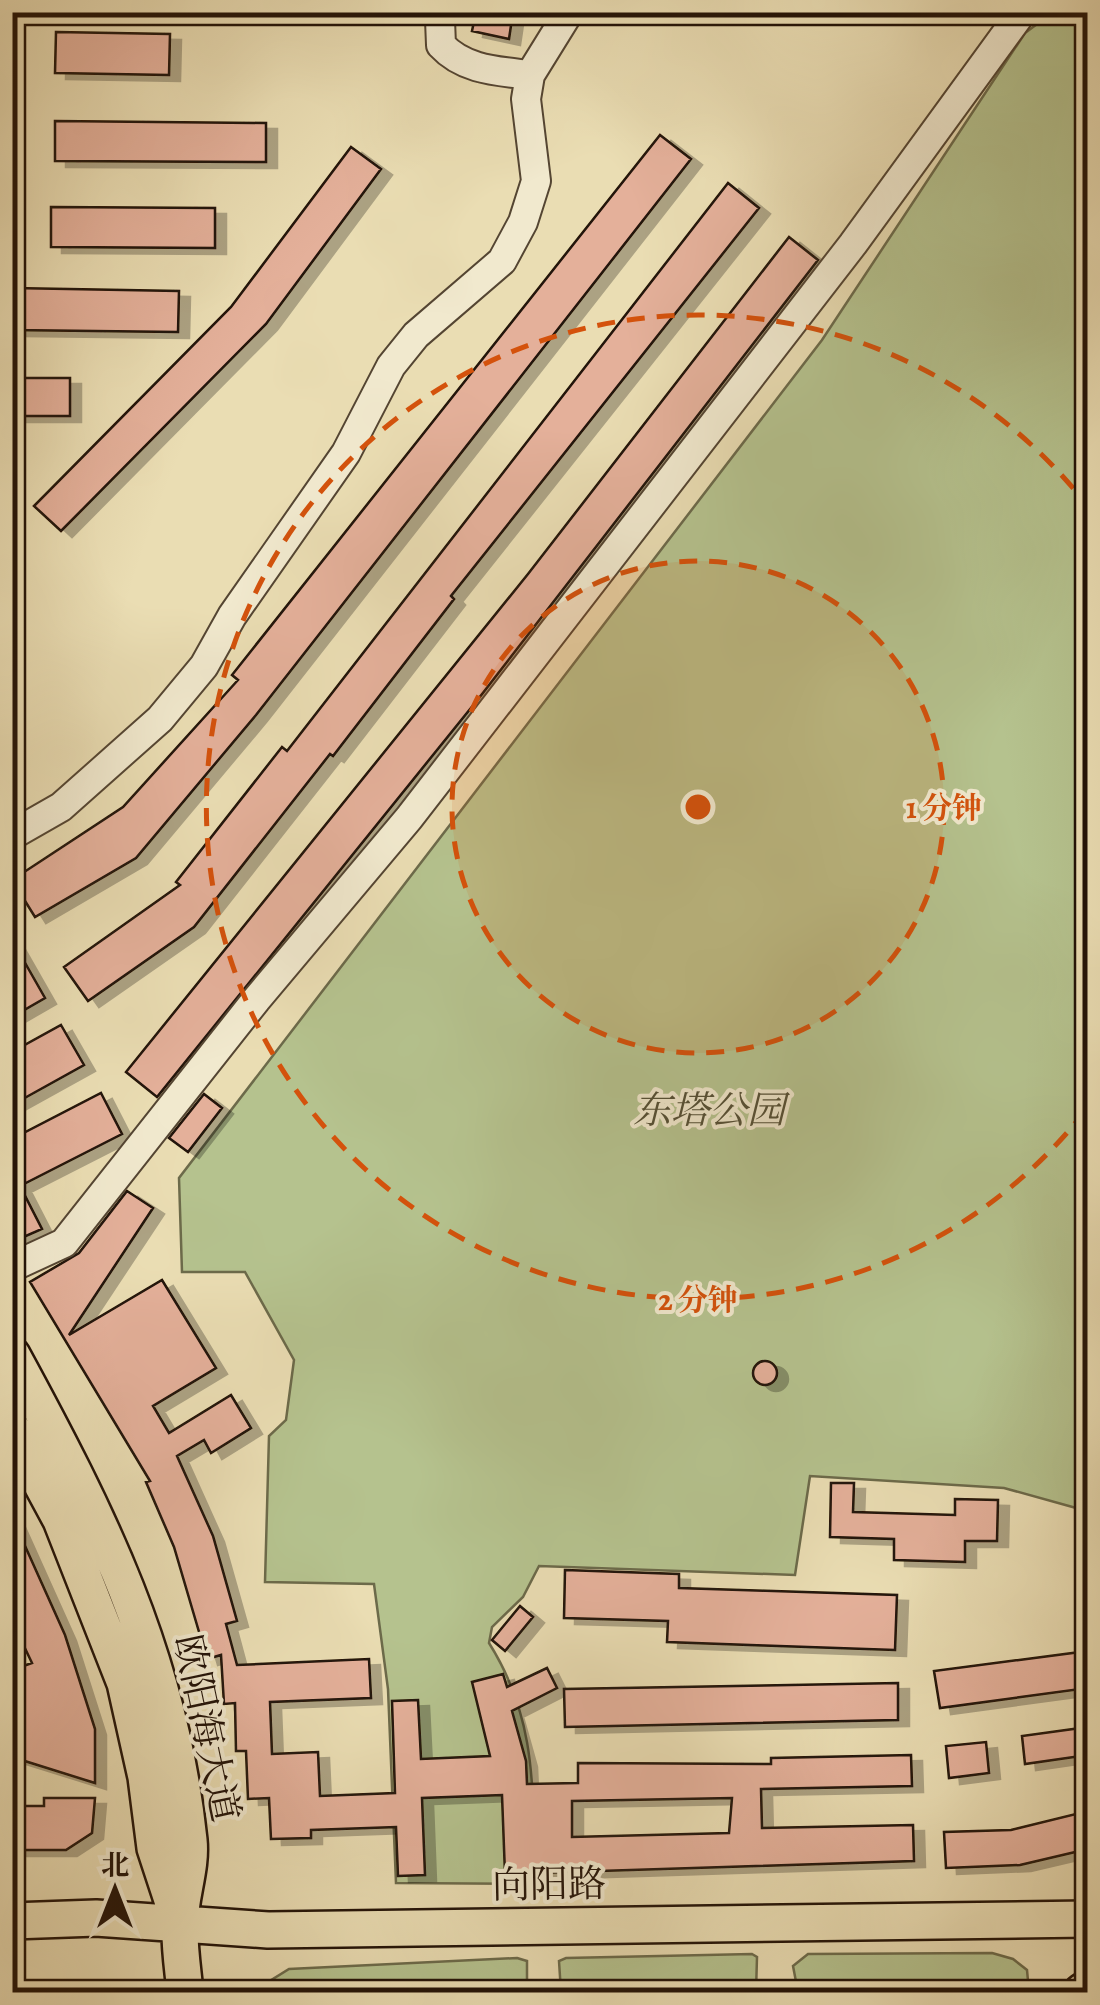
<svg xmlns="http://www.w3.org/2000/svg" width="1100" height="2005" viewBox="0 0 1100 2005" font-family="Alegreya,'Noto Serif SC',serif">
  <defs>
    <filter id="shadow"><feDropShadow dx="11" dy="6" stdDeviation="0" flood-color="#0004"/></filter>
  </defs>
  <rect width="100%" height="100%" fill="#eaddb3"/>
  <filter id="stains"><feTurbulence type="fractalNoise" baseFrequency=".002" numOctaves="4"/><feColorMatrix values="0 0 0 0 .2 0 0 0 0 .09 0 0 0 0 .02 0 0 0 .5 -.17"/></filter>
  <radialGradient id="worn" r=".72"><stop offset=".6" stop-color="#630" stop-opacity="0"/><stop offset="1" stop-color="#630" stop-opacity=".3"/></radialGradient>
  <path fill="#b5c28e" stroke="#6c6a4a" stroke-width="2.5" d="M1052,13H1087V1511L1004,1488L810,1476L795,1575L539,1566L523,1597L492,1627L489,1643C539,1722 532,1795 535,1884L396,1883L388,1689L374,1584L265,1582L269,1436L286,1420L294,1360L245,1272H182L179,1178L822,340L1025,33Z
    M992,1953L1013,1959L1027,1970L1029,1992H798L793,1966L808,1954Z
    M752,1954L757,1957L756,1992H561L559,1961L566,1958Z
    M517,1958L527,1961V1992H252L289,1969Z"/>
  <path fill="#e4b09a" stroke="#221207" stroke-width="2.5" fill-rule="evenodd" filter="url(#shadow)" d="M476,12H513L509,39L472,31Z
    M56,32L170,34L169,75L55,73Z
    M55,121L266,123V162L55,161Z
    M660,135L691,159L256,715L136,858L35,917L12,880L123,807L238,680L232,675Z
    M351,147L381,169L266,324L61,531L34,506L231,307Z
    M728,183L759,208L451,596L454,599L333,756L330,754L194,927L88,1001L64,967L180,885L176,882L282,747L287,751Z
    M51,207L215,208V248L51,247Z
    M789,237L818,260L479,698L157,1097L126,1072L528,574Z
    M12,288L179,291L178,332L12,330Z
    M12,378H70V416H12Z
    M12,940L45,998L12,1017Z
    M61,1025L84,1065L12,1105V1052Z
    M101,1093L122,1134L20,1186L42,1229L12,1242V1139Z
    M204,1094L222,1108L188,1152L169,1138Z
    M127,1191L153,1208L69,1335L162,1280L216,1368L153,1406L169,1433L231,1395L251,1428L211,1453L204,1440L177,1456L213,1536L237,1621L226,1624L237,1665L369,1659L371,1698L270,1702L272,1754L318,1752L320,1796L395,1793L392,1701L418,1700L421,1759L490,1756L472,1682L503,1674L507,1687L547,1668L557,1688L512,1711L526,1761L527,1784L578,1783V1763L771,1764V1758L911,1755L912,1786L761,1789L762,1828L913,1825L914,1861L505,1874L502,1795L422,1798L425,1875L398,1876L396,1827L311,1830V1838L271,1839L269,1798L248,1799L246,1751H236L235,1703L224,1704L221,1655L207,1659L174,1547L146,1482L150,1481L30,1282L79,1253ZM732,1798L729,1833L572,1837V1801Z
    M753 1373a12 12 0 1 1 24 0a12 12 0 1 1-24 0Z
    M831,1483H854L853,1512L955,1515V1499L998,1500L997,1541H965V1562L894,1560V1539L830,1537Z
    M12,1517L65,1635L95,1729V1783L12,1757V1670L32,1663L12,1621Z
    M565,1570L679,1574V1588L897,1595L895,1650L667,1642L668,1621L564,1618Z
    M520,1606L533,1617L505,1651L492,1640Z
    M1088,1651V1688L940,1708L934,1671Z
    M898,1683V1720L565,1727L564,1689Z
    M1088,1727V1755L1025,1764L1022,1736Z
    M986,1742L989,1773L949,1778L946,1746Z
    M44,1798H95L92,1833L66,1850H12V1806H44Z
    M1088,1811V1849L1020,1865L946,1868L944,1832L1011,1830Z"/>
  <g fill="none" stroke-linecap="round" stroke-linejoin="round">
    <g stroke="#544532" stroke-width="32">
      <path id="minor" d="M440,20L441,45C464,70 497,71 530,75
        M12,835L61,807L160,719L204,666L232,616L346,453L391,366L416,335L502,261L523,222L536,181L526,99L530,75L569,12
        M12,1267L64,1243L256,1000L409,818L853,244L1022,12"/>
    </g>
    <g stroke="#221207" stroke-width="40">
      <path id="major" d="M12,1355C99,1515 170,1656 189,1840C192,1868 180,1896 180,1924C179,1946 183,1970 185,1992
        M12,1429L61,1520L125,1683L146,1777L155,1848L176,1912
        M12,1921L96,1918L268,1930L1088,1919
        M1082,1992L1088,1988"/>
    </g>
    <use href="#minor" stroke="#f1e9ce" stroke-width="28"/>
    <use href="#major" stroke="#eaddb3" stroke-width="35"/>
  </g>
  <circle cx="698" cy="807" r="246" fill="#d4520c" fill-opacity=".12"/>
  <g fill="none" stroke="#d4520c" stroke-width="5" stroke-dasharray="18 12">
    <circle cx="698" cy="807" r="246"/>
    <path d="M1086 1110A492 492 0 1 1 1086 504"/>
  </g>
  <g text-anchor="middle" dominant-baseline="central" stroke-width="8" stroke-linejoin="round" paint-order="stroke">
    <g font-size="38" font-style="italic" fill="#555036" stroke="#f1e9ce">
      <text x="709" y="1110">东塔公园</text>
    </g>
    <g font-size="38" fill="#221207" stroke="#f1e9ce">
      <text transform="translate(207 1728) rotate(78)">欧阳海大道</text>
      <text transform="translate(549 1884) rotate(-1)">向阳路</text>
    </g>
  </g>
  <circle cx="698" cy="807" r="15" fill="#d4520c" stroke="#f1e9ce" stroke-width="5"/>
  <g font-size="30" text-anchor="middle" font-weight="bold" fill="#d4520c" stroke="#f1e9ce" stroke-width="8" stroke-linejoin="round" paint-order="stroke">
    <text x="944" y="818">1 分钟</text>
    <text x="698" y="1310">2 分钟</text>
  </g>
  <rect width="1100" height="2005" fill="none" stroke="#eaddb3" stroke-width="50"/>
  <rect x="15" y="15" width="1070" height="1975" fill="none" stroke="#221207" stroke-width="5"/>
  <rect x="25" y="25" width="1050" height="1955" fill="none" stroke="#221207" stroke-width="2.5"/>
  <g transform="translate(115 1890)" stroke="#f1e9ce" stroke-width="8" paint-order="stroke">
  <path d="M0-8L18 38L0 25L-18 38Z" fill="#221207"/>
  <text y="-15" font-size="28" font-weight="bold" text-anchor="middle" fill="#221207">北</text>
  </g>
  <rect width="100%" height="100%" filter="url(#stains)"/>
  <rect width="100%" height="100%" fill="url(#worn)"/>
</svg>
